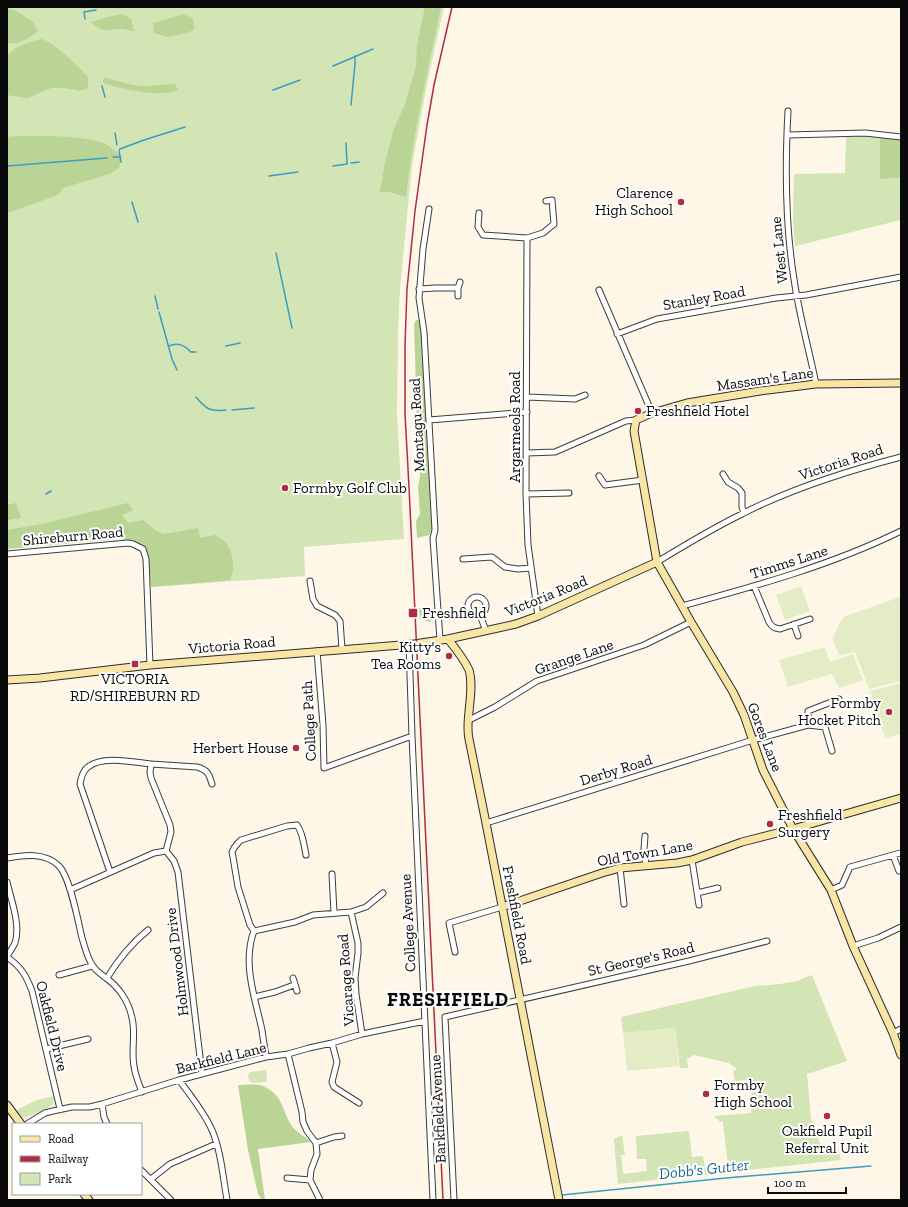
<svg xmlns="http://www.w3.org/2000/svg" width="908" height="1207" viewBox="0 0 908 1207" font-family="'Zilla Slab',serif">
  <rect width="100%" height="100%" fill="#fef7e8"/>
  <path fill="#d3e4b5" d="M7,7H444L427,84L412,165L400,289L398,332L397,414L404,539L304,547L305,576L152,587L147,548L130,538L7,541Z
    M846,133L880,135V179L901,178V220L795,246L793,220L794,174L845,173Z
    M812,975L847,1061L807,1074L811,1118L824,1155L838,1149L841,1160L618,1184L614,1139L622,1135L625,1155H621L623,1174L647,1171L646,1159H637L636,1136L689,1131L692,1157L703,1156L705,1168L728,1166L723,1122H719V1120L716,1119L715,1116L751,1113V1105H753L751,1090H749L747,1080L735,1081L733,1071L736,1070L737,1069L729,1063L694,1055L687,1059L688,1068H680L675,1028L623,1033L621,1017L755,986L780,984L797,981Z
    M266,1070L267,1082L254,1083L249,1081L248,1075L250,1072Z
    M54,1096C54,1100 54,1103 52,1105C49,1109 27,1119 22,1117C20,1116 18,1112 16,1110L37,1100Z"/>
  <path fill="#b9d495" d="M425,7H441C428,70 413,133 406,197L389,192H380L385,162L394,129L405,104L416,67L417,45Z
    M7,8L18,12L33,22L38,31C29,39 19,44 7,43Z
    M123,14L131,19L134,31C130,31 125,29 121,29C106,29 104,34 91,22L108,17Z
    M183,14L193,18L194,30L186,33L168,37L154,33L153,23Z
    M42,39C56,44 78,66 88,77V88L80,91L65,88H51L28,98L7,95V56C14,46 31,42 42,39Z
    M104,77C118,81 134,87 149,86C158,85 166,84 175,84L178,90C159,98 122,89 103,83Z
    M880,135L901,137V178L880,179Z
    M16,136C42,136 77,135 101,142C108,144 116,152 122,156L119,168L109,174L63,188L58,195L7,213V137Z
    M416,320H418L421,323L434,522C432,526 432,531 429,535L417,538L416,521L420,514L418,487L420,476L419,450L417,420L414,325Z
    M16,503L21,518L7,520V505Z
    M128,503L133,510L122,515L128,523L143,520L155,530L164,534L198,528L200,538L215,535C219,538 224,540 226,543C234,553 235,570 230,580L151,587L149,558L146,547C136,541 130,540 119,539L7,549V530L42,524Z
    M419,608L427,610L430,608L435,612V619H431V622L420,619Z
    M238,1085C244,1085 253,1084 260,1085C268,1087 278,1095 281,1103C285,1111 287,1119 292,1126C297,1133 305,1136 311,1142L258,1149L265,1200H262L258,1194L248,1150Z"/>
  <path fill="#e4ecc6" d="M801,586L810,611L785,620L776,595Z
    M900,597L901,598V681L869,689L855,652L839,655L832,639L843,617Z
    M825,647L830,662L853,654L863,680L839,688L832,674L788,687L779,660Z
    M901,683V734L885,738L870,691Z
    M675,1028L679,1066L627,1071L623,1033Z"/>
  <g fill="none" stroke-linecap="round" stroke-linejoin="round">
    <path stroke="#3c9dc3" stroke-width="1.5" d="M85,19L84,12L96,10
      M333,66L373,49
      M102,86L105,97
      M273,90L300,80
      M351,105L355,64V56
      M115,133L117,145
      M113,157H119
      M121,162L119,151L120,149L144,140L185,127
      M351,163L359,162
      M7,166L107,158
      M333,166L347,164L346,143
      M269,176L298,172
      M132,202L138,222
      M276,253L292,328
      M155,296L158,309
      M159,312L172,359L177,370
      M169,346C178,342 184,345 191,352H196
      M226,346L240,343
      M196,397C206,409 210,412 226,410
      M232,410L254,408
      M46,494L51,491
      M562,1195L726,1178L871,1166"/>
    <g stroke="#3d3d3d" stroke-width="7">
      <path id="street" d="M788,111C785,167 785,224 794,279C799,315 809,349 816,384
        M788,135L865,133L901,137
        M429,209L423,249L419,298L424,332L435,530L433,538L440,640
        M479,213L478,227L483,235L527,238L543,233L554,224L552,200L546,201
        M527,238L526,494L528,545L538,616
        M458,288L460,282
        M419,289L435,288H458V296
        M599,290L652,413
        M617,334L657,319L776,298L806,295L901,277
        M527,397L575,399L585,395
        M429,420L527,412
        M527,453L555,452L626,421L636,420
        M723,474L728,482L738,488L742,493V507L744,513
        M599,476L605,485L643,480
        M526,494L569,493
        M7,554L128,543L133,544L143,549L146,559L150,665
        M463,559L492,557L505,567L518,569L531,568
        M657,562C685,545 713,528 742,514C792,488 847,471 901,457
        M310,581L313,599L317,606L335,615L340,621L342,649
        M754,586L769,622C772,627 774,628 780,629L810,619
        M468 606a9 9 0 1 1 18 0a9 9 0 1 1-18 0Z
        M682,606C756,586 832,565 901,531
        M480,615L486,631
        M794,624L798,636
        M409,644L412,736L433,1200
        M317,651L323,725L324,768L412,736
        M469,720L495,707L537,681L644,645L691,622
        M808,725V711L839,699
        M151,764L197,767C208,770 209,774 212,784
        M486,823L753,740L808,725L825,727L832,751
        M645,836L644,849L646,866
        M166,851L174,861L178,872L202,1074
        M893,855L899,871
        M7,858C24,855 45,852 59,866C70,877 78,921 82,938C85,947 87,958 93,966C96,971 101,974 106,978C119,987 129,1002 132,1018C136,1033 131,1050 134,1066C135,1075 139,1084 142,1092
        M692,860L699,905
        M620,868L624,904
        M110,872L80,784C81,778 83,770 88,767C102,755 133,762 151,764L150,772L151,778L170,825L171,832L166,851
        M332,874L334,913
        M7,882C11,900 21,925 15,943C13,947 10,952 7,956
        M70,890L154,853L166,851
        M831,890L842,885L850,867L900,853
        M697,893L718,888
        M351,912L366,907L383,893
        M254,931L250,925L238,887L233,857L232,852L234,848L238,843L241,840L287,826L297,825C303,833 304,845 306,855
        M853,946L878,938L901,927
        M455,952L449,923L502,907
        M7,957C21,967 26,975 32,991L60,1109
        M59,975L92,966
        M107,978C118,960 132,943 148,930
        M293,978L297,991
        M254,997L275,992L294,985
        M893,1033L901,1029
        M332,1043L337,1062L332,1082L334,1087L359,1103
        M46,1049L88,1039
        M288,1054L302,1112L303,1122L307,1131L316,1143L317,1154L311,1170L310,1180L320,1200
        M266,1057C265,1048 263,1039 262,1030C255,998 242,963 254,931L295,922L313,915L351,912L358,943V953L355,978L356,994L362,1034
        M179,1080C191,1096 204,1112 212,1130C221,1151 223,1177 227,1200
        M102,1104L104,1117L107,1124
        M27,1124L45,1113L53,1111L72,1107H90L102,1104L179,1080L266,1057L288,1054L309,1048L332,1043L362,1034L425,1021
        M316,1143L334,1137L342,1136
        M141,1170L171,1200
        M287,1178L310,1180
        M151,1179L170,1164L216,1144
        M454,1200L445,1017L689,961L767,941"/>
    </g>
    <g stroke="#2c2c2c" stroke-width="9">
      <path id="secondary" d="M901,383L816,384L760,391L687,403L652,413L636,420L634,431L657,562L691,622L733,692L744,715L763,770L793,829L831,890L853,946L893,1033L901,1055
        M448,639C456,649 464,659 469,670C474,686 468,710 468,726C468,731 468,735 469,739L486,823L559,1200
        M7,680L40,678L150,665L414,644L448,639L516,624L538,616L657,562
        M502,907L602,873L620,868L677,863L692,860L742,842L793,829L901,798
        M7,1105L21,1124
        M84,1194L89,1200"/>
    </g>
    <use href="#street" stroke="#fff" stroke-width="5"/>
    <use href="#secondary" stroke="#f9e6a7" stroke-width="7"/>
    <path stroke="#af2d42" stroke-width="1.5" d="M443,1200L409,487L405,414V345L407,289L415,211L427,125L434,85L452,7"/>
  </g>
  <g fill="#af2d42" stroke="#fff" stroke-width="1.5">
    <circle cx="681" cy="202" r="4"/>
    <circle cx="638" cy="411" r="4"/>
    <circle cx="285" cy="488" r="4"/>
    <rect x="408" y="608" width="10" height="10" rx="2"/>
    <circle cx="449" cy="656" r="4"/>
    <rect x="131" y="660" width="8" height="8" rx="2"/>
    <circle cx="889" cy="712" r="4"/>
    <circle cx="296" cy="748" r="4"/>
    <circle cx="770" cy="824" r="4"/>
    <circle cx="706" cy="1094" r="4"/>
    <circle cx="827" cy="1116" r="4"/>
  </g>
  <g text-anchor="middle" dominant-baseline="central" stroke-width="4" stroke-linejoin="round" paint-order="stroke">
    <g font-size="15" fill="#0a0a0a" stroke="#fff" text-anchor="start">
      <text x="673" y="193" text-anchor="end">Clarence<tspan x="673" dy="17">High School</tspan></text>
      <text x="646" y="411">Freshfield Hotel</text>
      <text x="293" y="488">Formby Golf Club</text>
      <text x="422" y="613">Freshfield</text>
      <text x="441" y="647" text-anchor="end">Kitty's<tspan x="441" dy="17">Tea Rooms</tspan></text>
      <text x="135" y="679" text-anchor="middle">VICTORIA<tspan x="135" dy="17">RD/SHIREBURN RD</tspan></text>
      <text x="881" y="703" text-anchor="end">Formby<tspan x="881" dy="17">Hocket Pitch</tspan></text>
      <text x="288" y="748" text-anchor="end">Herbert House</text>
      <text x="778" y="815">Freshfield<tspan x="778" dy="17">Surgery</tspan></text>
      <text x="714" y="1085">Formby<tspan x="714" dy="17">High School</tspan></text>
      <text x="827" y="1131" text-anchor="middle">Oakfield Pupil<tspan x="827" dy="17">Referral Unit</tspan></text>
    </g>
    <g font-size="15" fill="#0a0a0a" stroke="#fff">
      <text transform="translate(779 250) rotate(-96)">West Lane</text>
      <text transform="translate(704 298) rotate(-10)">Stanley Road</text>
      <text transform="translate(765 379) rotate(-8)">Massam's Lane</text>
      <text transform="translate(417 425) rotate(-93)">Montagu Road</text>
      <text transform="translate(515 427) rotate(-90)">Argarmeols Road</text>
      <text transform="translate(841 462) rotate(-18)">Victoria Road</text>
      <text transform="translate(73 536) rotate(-5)">Shireburn Road</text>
      <text transform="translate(789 562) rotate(-18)">Timms Lane</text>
      <text transform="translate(546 596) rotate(-22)">Victoria Road</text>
      <text transform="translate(232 645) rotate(-5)">Victoria Road</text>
      <text transform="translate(574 657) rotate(-19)">Grange Lane</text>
      <text transform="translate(309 721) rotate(-93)">College Path</text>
      <text transform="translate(765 737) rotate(69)">Gores Lane</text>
      <text transform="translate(616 770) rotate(-17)">Derby Road</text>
      <text transform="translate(645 853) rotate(-10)">Old Town Lane</text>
      <text transform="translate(517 915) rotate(79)">Freshfield Road</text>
      <text transform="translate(408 923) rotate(-93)">College Avenue</text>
      <text transform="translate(641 959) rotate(-13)">St George's Road</text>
      <text transform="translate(177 962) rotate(-97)">Holmwood Drive</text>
      <text transform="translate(346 980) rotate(-94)">Vicarage Road</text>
      <text transform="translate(52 1026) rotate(76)">Oakfield Drive</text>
      <text transform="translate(221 1058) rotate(-14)">Barkfield Lane</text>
      <text transform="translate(438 1109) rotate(-93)">Barkfield Avenue</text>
    </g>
    <g font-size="16" font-style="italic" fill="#1d6c91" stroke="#fff">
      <text transform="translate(704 1169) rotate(-6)">Dobb's Gutter</text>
    </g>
    <g font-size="19" font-weight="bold" letter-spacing="1" fill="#0a0a0a" stroke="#fff">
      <text x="448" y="999">FRESHFIELD</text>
    </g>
  </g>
  <rect width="908" height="1207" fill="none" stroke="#0a0a0a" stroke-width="16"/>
  <rect x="12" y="1123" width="130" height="72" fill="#ffffff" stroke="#9d9d9d"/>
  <rect x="20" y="1136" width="20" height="6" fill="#f9e6a7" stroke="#9d9d9d"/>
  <text x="48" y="1143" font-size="12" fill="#0a0a0a">Road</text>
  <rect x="20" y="1156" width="20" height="6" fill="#af2d42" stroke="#9d9d9d"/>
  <text x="48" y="1163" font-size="12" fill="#0a0a0a">Railway</text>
  <rect x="20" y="1173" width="20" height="12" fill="#d3e4b5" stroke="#9d9d9d"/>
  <text x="48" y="1183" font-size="12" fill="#0a0a0a">Park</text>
  <path d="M768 1187v6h78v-6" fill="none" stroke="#0a0a0a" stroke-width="2"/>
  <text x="774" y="1187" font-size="12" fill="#0a0a0a" stroke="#ffffff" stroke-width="3" paint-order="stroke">100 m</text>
</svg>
